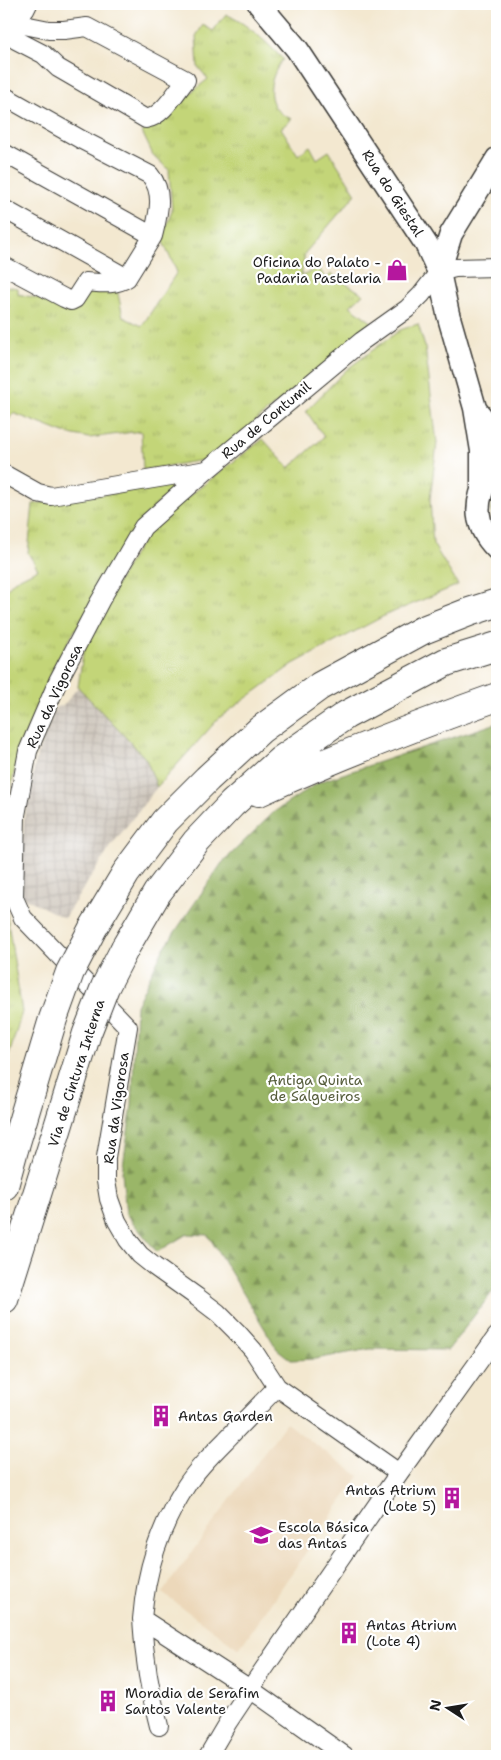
<svg xmlns="http://www.w3.org/2000/svg" width="501" height="1760" viewBox="0 0 501 1760" font-family="'Shantell Sans',sans-serif">
  <defs>
    <pattern id="industrial-grid" width="8" height="8" patternUnits="userSpaceOnUse" patternTransform="scale(1.25)"><rect width="8" height="8" fill="#cbc3b8"/><path d="M0 4h8M4 0v8" fill="none" stroke="#aea79e"/></pattern>
    <pattern id="grass-tufts" width="24" height="20" patternUnits="userSpaceOnUse" patternTransform="scale(1.25)"><rect width="24" height="20" fill="#c3d578"/><path d="M3 7l-1-3M5 7V3M7 7l1-3M15 17l-1-3M17 17v-4M19 17l1-3" fill="none" stroke="#a7b667"/></pattern>
    <pattern id="forest-firs" width="22" height="20" patternUnits="userSpaceOnUse" patternTransform="scale(1.25)"><rect width="22" height="20" fill="#9ab668"/><path d="M5 1l3.5 6h-7zM16 11l3.5 6h-7z" fill="#7d9355"/></pattern>
  </defs>
  <rect width="100%" height="100%" fill="#fff"/>
  <filter id="ink" filterUnits="userSpaceOnUse"><feTurbulence type="fractalNoise" baseFrequency=".02" numOctaves="2"/><feDisplacementMap in="SourceGraphic" scale="10" xChannelSelector="R" yChannelSelector="G"/><feConvolveMatrix kernelMatrix="1 2 1 2 8 2 1 2 1" color-interpolation-filters="sRGB"/></filter>
  <filter id="wash" filterUnits="userSpaceOnUse"><feTurbulence type="fractalNoise" baseFrequency=".0096" numOctaves="4" result="noise"/><feDisplacementMap in="SourceGraphic" scale="20" xChannelSelector="R" yChannelSelector="G"/><feGaussianBlur stdDeviation="1.12" result="paint"/><feColorMatrix in="noise" values="0 0 0 0 0 0 0 0 0 0 0 0 0 0 0 0 0 1.4 0 .05"/><feComposite in="paint" operator="in"/></filter>
  <g filter="url(#wash)">
    <rect width="100%" height="100%" fill="#f3e8d0"/>
    <path fill="#ecd8ba" d="M286,1423L359,1476L239,1649L162,1593Z"/>
    <path fill="url(#industrial-grid)" d="M78,687L146,759L157,787L112,845L64,918L21,896L24,819L37,755L56,707L63,706Z"/>
    <path fill="url(#grass-tufts)" stroke="#70784a" d="M226,14C249,25 265,41 283,59C267,80 263,109 292,119L281,128L298,155L310,146L317,159L329,151L356,194L305,253L301,277L318,267L326,279L331,274L363,294L350,306L373,323L210,459L143,470L141,431L89,438L64,433L13,413L4,428V286L18,288V294L72,306L85,286L117,289L123,317L142,326L177,272L162,240L172,210L169,170L153,155L142,132L208,79L198,67L196,36L203,25L213,31Z
      M418,324L425,347L437,443L430,499L433,544L458,585L386,615L293,664L219,718L157,787L146,759L78,687L85,640L145,535L180,503L263,439L289,468L324,437L306,411L346,370L400,330Z
      M177,484L140,522L57,660L20,747L9,796L4,896L22,1012L4,1072V592L14,581L38,569L28,553L33,504Z
      M497,487V528C491,515 489,500 497,487Z"/>
    <path fill="url(#forest-firs)" stroke="#5b6942" d="M497,723V1286L448,1350L370,1349L315,1359L291,1360L277,1349L208,1235L187,1234L157,1252L126,1214L122,1172L132,1105L136,1006L162,951L222,863L274,812L319,782Z"/>
  </g>
  <g filter="url(#ink)">
    <g fill="none" stroke-linecap="round" stroke-linejoin="round">
      <g stroke="#3c3b37" stroke-width="20">
        <path id="minor" d="M13,15L19,24L49,30H64L87,27L186,80C175,93 163,116 146,119L58,68L43,54L16,40L13,35L14,29L19,24
          M4,18L25,10L28,4
          M4,96L82,140L150,175C165,193 158,215 153,236L4,153
          M4,209L127,278C115,286 99,283 86,282L75,299L71,301L64,298L4,266
          M127,278L153,236
          M207,470L143,527L100,601L58,681L28,751L16,815L14,898L23,918L128,1027L106,1157V1181L109,1199L117,1221L128,1240L140,1255L155,1267L197,1297L218,1313L236,1331L253,1350L277,1387L399,1473
          M4,474L38,493L51,496L207,470L362,341L407,309L421,295L439,272L455,268L497,267
          M277,1387C260,1405 243,1422 226,1440C212,1454 197,1469 186,1486C159,1528 146,1570 142,1619L250,1689L345,1756
          M142,1619C144,1656 149,1690 159,1726
          M208,1756L228,1722L250,1689L399,1473L497,1336"/>
      </g>
      <g stroke="#3c3b37" stroke-width="25">
        <path id="tertiary" d="M259,4L297,49L426,244L439,272L448,314L475,408L482,451V488
          M439,272L451,234L497,159
          M475,409L497,436
          M489,476C473,503 475,527 497,549"/>
      </g>
      <g stroke="#3c3b37" stroke-width="30">
        <path id="motorway" d="M423,630L469,612L497,603
          M259,792C337,756 416,726 497,697
          M125,948L157,893L196,842L232,804L281,760L346,715L446,662L497,646
          M4,1186L15,1146
          M4,1299L48,1159"/>
      </g>
      <use href="#minor" stroke="#fff" stroke-width="18"/>
      <use href="#tertiary" stroke="#fff" stroke-width="22"/>
      <use href="#motorway" stroke="#fff" stroke-width="28"/>
      <g stroke="#3c3b37" stroke-width="30" stroke-linecap="butt">
        <path id="motorway-bridge" d="M15,1146L53,1019L70,972L93,928L126,873L165,821L207,779L260,730L320,686L423,630
          M48,1159L87,1033L105,987L125,948"/>
      </g>
      <use href="#motorway-bridge" stroke="#fff" stroke-width="28"/>
    </g>
  </g>
  <defs>
    <g id="shop-bare" transform="scale(1.725)"><path d="M-5-2.5h2.3a2.7 3.5 0 0 1 5.4 0H5L5.5 6h-11ZM-1.5-2.5h3a1.5 2.3 0 0 0-3 0Z" fill="#b5179e" stroke="#fff" stroke-width="2.5" paint-order="stroke"/></g>
    <g id="building-bare" transform="scale(1.725)"><path d="M-4-6H4V6H1V3H-1V6H-4ZM-2.5-4.3h1.7v1.8h-1.7ZM.8-4.3h1.7v1.8H.8ZM-2.5-1h1.7V.8h-1.7ZM.8-1h1.7V.8H.8Z" fill="#b5179e" stroke="#fff" stroke-width="2.5" paint-order="stroke"/></g>
    <g id="school-bare" transform="scale(1.725)"><path d="M0-5L7-2L0 1L-7-2ZM-4 1L0 2.5L4 1V4Q0 6-4 4Z" fill="#b5179e" stroke="#fff" stroke-width="2.5" paint-order="stroke"/></g>
  </defs>
  <g fill-rule="evenodd">
    <use href="#shop-bare" x="397" y="270"/>
    <use href="#building-bare" x="161" y="1416"/>
    <use href="#building-bare" x="452" y="1498"/>
    <use href="#school-bare" x="261" y="1535"/>
    <use href="#building-bare" x="349" y="1633"/>
    <use href="#building-bare" x="108" y="1701"/>
  </g>
  <g text-anchor="middle" dominant-baseline="central" stroke-width="4.5" stroke-linejoin="round" paint-order="stroke">
    <g font-size="14" fill="#1c1c1c" stroke="#fff">
      <text transform="translate(393 193) rotate(57)">Rua do Giestal</text>
      <text transform="translate(266 420) rotate(-40)">Rua de Contumil</text>
      <text transform="translate(54 696) rotate(-65)">Rua da Vigorosa</text>
      <text transform="translate(76 1073) rotate(-72)">Via de Cintura Interna</text>
      <text transform="translate(116 1108) rotate(-82)">Rua da Vigorosa</text>
    </g>
    <g font-size="14" fill="#1c1c1c" stroke="#fff" text-anchor="start">
      <text x="381" y="262" text-anchor="end">Oficina do Palato -<tspan x="381" dy="16">Padaria Pastelaria</tspan></text>
      <text x="178" y="1416">Antas Garden</text>
      <text x="436" y="1490" text-anchor="end">Antas Atrium<tspan x="436" dy="16">(Lote 5)</tspan></text>
      <text x="278" y="1527">Escola Básica<tspan x="278" dy="16">das Antas</tspan></text>
      <text x="366" y="1625">Antas Atrium<tspan x="366" dy="16">(Lote 4)</tspan></text>
      <text x="125" y="1693">Moradia de Serafim<tspan x="125" dy="16">Santos Valente</tspan></text>
    </g>
    <g font-size="14" fill="#565d3c" stroke="#fff">
      <text x="315" y="1080">Antiga Quinta<tspan x="315" dy="16">de Salgueiros</tspan></text>
    </g>
  </g>
  <rect width="501" height="1760" fill="none" stroke="#fff" stroke-width="20"/>
  <g transform="translate(448 1708) rotate(282)" stroke="#ffffff" stroke-width="4" paint-order="stroke">
  <path d="M0-4L9 19L0 12L-9 19Z" fill="#1c1c1c"/>
  <text y="-8" font-size="14" font-weight="bold" text-anchor="middle" fill="#1c1c1c">N</text>
  </g>
</svg>
